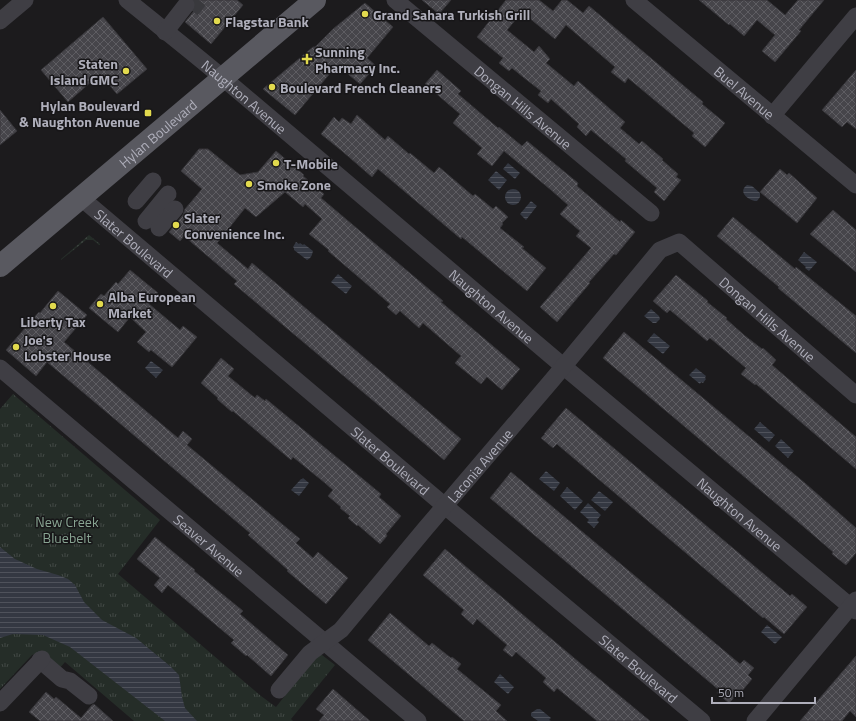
<svg xmlns="http://www.w3.org/2000/svg" width="856" height="721" viewBox="0 0 856 721" font-family="'Titillium Web',sans-serif">
  <defs>
    <pattern id="grass-tufts" width="24" height="20" patternUnits="userSpaceOnUse"><rect width="24" height="20" fill="#252d28"/><path d="M3 7l-1-3M5 7V3M7 7l1-3M15 17l-1-3M17 17v-4M19 17l1-3" fill="none" stroke="#424945"/></pattern>
    <pattern id="garden-dots" width="8" height="8" patternUnits="userSpaceOnUse"><rect width="8" height="8" fill="#252d28"/><path d="M2 2h.1M6 6h.1" fill="none" stroke="#424945" stroke-width="1.8" stroke-linecap="round"/></pattern>
    <pattern id="water-rules" width="6" height="5" patternUnits="userSpaceOnUse"><rect width="6" height="5" fill="#343842"/><path d="M0 2.5h6" fill="none" stroke="#4f525b"/></pattern>
    <pattern id="building-cross-hatch" width="8" height="8" patternUnits="userSpaceOnUse"><rect width="8" height="8" fill="#46454a"/><path d="M0 0l8 8M0 8l8-8" fill="none" stroke="#5e5d62"/></pattern>
  </defs>
  <rect width="100%" height="100%" fill="#1c1b1d"/>
  <path fill="url(#grass-tufts)" d="M13,394L160,520L118,574L261,696L276,707L317,655H322L335,665L291,719L293,721H134L65,662L59,669L40,652L32,655L0,689V409Z"/>
  <path fill="url(#garden-dots)" d="M89,235L100,244V245H99L93,240H86L61,260V259Z"/>
  <path fill="url(#water-rules)" d="M508,163L520,173L515,179L503,169Z
    M496,171L507,180L499,190L488,180Z
    M747,185L752,186L760,193V197L757,201C749,201 737,192 747,185Z
    M505 197a8 8 0 1 1 16 0a8 8 0 1 1-16 0Z
    M531,201L537,206L526,220L520,214Z
    M296,242L299,244L300,243L303,245L304,244L313,251C312,254 312,258 307,260L294,250V248L293,247Z
    M804,252L817,262L809,271L805,268L806,267L798,260Z
    M338,274L352,286L346,294L331,282Z
    M651,309L659,316L660,319L656,323H653L644,316Z
    M654,333L670,346L663,354L647,341Z
    M151,361L163,370L156,378L145,368Z
    M696,368L706,376L705,378L706,379L703,383L701,382L700,384L689,375Z
    M760,422L775,435L769,442L754,429Z
    M781,439L794,451L788,458L775,446Z
    M546,471L560,483L554,491L539,479Z
    M303,478L309,483L299,496L291,490L301,479H302Z
    M567,487L583,501L575,510L560,496Z
    M599,491L613,502L605,511L591,500Z
    M588,503L601,515L597,520L599,522L594,528L587,522L589,520L580,512Z
    M0,547L15,559L37,569L58,575L68,579L75,585L84,602L102,620L136,638L170,666L179,675L182,697L185,708L197,721H165L70,647L43,635L13,634L0,638Z
    M767,625L782,637L775,644L761,632Z
    M500,674L514,687L508,694L494,682Z
    M537,709H540L551,718L549,720L551,721H538L531,716V713Z"/>
  <path fill="url(#building-cross-hatch)" stroke="#363539" d="M194,0H237L243,5L211,44L185,22L194,11L196,7Z
    M422,0H451L439,14Z
    M506,0H539L553,11L562,0H567L583,13L589,6L703,102L702,104L725,123L705,147L692,136L694,133L628,78L625,83L611,72L615,67L566,25L555,39L522,12L507,30L534,52L539,46L550,59L546,63L574,86L578,81L625,122L620,128L639,144L642,141L663,159L662,160L678,174L676,177L681,180L664,201L654,192L657,188L625,161L626,159L591,130L586,136L577,127L579,124L551,99L548,103L538,95L541,91L523,77L512,68L509,71L499,63L503,58L477,37Z
    M699,0H767L785,15L798,0H824L799,30L801,31L775,62L762,51L775,35L757,20L744,36L730,24L729,25Z
    M365,3L393,27L367,58L376,66L360,84L337,65L295,115L263,89L313,47H315L333,29Z
    M103,17L147,69L117,94L100,74L68,102L41,70Z
    M437,70L461,91L458,94L498,128L499,127L522,146L527,141L578,183L577,186L597,203L620,222L621,220L635,232L616,255L614,254L589,282L590,283L557,322L540,307L591,248L576,236L580,231L560,214L568,205L551,190L504,151L492,166L477,154L482,148L453,123L460,114L425,84Z
    M856,70V129L847,122L842,127L822,110Z
    M0,110L17,131L0,145Z
    M357,115L385,140L388,136L409,154L410,153L434,173L439,167L473,196L475,194L493,209L496,206L508,217L502,223L503,224L500,228L524,247L522,248L546,268L527,291L462,237L461,239L378,169L372,177L342,151L321,134L334,117L339,122L342,118L351,124Z
    M199,149H208L240,175L258,172L276,151L304,175L303,176L324,194L321,198L443,301L441,302L520,369L502,390L487,377L481,384L455,363L461,356L423,323L419,328L400,311L396,315L387,307L390,304L328,251L329,250L309,234L322,219L305,204L303,207L285,192L256,217L245,208L217,243L248,269L252,263L461,439L444,460L234,284L237,281L184,236L180,241L169,232L183,215L185,209L202,189L181,171Z
    M780,169L787,175L789,173L817,198L797,223L760,192Z
    M833,210L856,230V272L810,234Z
    M733,217L795,269L796,267L856,316V353L778,288L779,287L717,236Z
    M130,270L158,293L149,304L180,330L183,326L197,337L172,367L151,350L149,352L137,342L146,332L130,317L118,332L89,308L101,294L104,296L116,282L118,284Z
    M676,275L708,301L707,302L727,318L726,319L744,335L762,349L763,348L776,360L772,365L856,437V469L756,384L755,385L741,374L746,368L710,338L707,341L670,310L667,313L653,301Z
    M58,291L87,315L64,342L178,438L183,431L192,439L187,445L300,539L296,543L313,558L318,552L348,578L326,604L287,571L288,570L248,535L250,533L47,362L36,376L6,350L39,312L40,313Z
    M624,332L806,484L856,528V553L846,565L832,554L833,552L804,527L603,358Z
    M221,358L234,369L228,376L255,398L257,395L265,401L266,399L381,494L379,497L401,516L386,534L387,536L380,544L358,525L357,526L348,518L350,516L340,508L341,507L328,496L333,490L325,483L293,457L291,460L233,411L232,412L225,406L217,399L218,398L201,383Z
    M566,408L790,596L792,594L807,607L784,634L764,617L763,618L558,445L557,444L553,448L541,438L545,434H544Z
    M511,472L740,664L744,660L754,668L748,675L752,679L741,692L740,691L729,703L717,693L719,690L490,498Z
    M155,537L195,570L194,571L243,611L240,614L288,655L271,676L247,655L246,656L231,643L234,640L168,585L162,593L154,585L160,578L137,559Z
    M445,549L580,663L650,721H597L557,688L554,692L543,682L546,678L516,652L512,657L503,650L507,645L477,619L473,625L461,614L464,610L423,575Z
    M390,613L429,646L432,643L451,658L452,657L461,664L457,669L501,705L496,711L507,721H464L368,640Z
    M856,656V717L850,711L842,721H800Z
    M333,689L348,702L370,721H319L324,715L316,709Z
    M46,692L54,699L56,697L81,718L92,705L94,704L113,721H40L29,712Z"/>
  <g fill="none" stroke-linecap="round" stroke-linejoin="round">
    <path stroke="#39393d" stroke-width="17" stroke-dasharray="17 8" stroke-linecap="butt" d="M191,10L199,0"/>
    <g stroke="#3f3e44" stroke-width="17">
      <path id="s1" d="M127,0C159,26 191,51 223,78L563,366L856,611"/>
      <path id="s2" d="M395,0L651,213"/>
      <path id="s3" d="M634,0L856,185"/>
      <path d="M0,21L25,0"/>
      <path d="M165,32L186,5"/>
      <path d="M772,116L856,16"/>
      <path id="s4" d="M80,197L445,506L702,721"/>
      <path d="M136,201L153,181"/>
      <path d="M146,221L168,194"/>
      <path d="M159,228L175,209"/>
      <path id="s5" d="M0,368L418,721"/>
      <path d="M40,660L62,679L70,681L89,696"/>
      <path id="s6" d="M279,690L310,653L341,630L425,529L553,379L660,250L679,242L856,395"/>
      <path d="M0,703L42,659"/>
      <path d="M755,721L856,600"/>
    </g>
    <path stroke="#595960" stroke-width="22" id="s7" d="M0,266L315,0"/>
  </g>
  <g fill="#e2da4e" stroke="#171618" stroke-width="1.5">
    <circle cx="365" cy="14" r="4"/>
    <circle cx="217" cy="21" r="4"/>
    <path d="M305 53h4v4h4v4h-4v4h-4v-4h-4v-4h4z"/>
    <circle cx="126" cy="71" r="4"/>
    <circle cx="272" cy="87" r="4"/>
    <rect x="144" y="109" width="8" height="8" rx="2"/>
    <circle cx="276" cy="163" r="4"/>
    <circle cx="249" cy="184" r="4"/>
    <circle cx="176" cy="225" r="4"/>
    <circle cx="100" cy="304" r="4"/>
    <circle cx="53" cy="306" r="4"/>
    <circle cx="16" cy="347" r="4"/>
  </g>
  <g text-anchor="middle" dominant-baseline="central" stroke-width="3" stroke-linejoin="round" paint-order="stroke">
    <g font-size="14" font-weight="bold" fill="#afafbb" stroke="#171618" text-anchor="start">
      <text x="373" y="14">Grand Sahara Turkish Grill</text>
      <text x="225" y="21">Flagstar Bank</text>
      <text x="315" y="51">Sunning<tspan x="315" dy="16">Pharmacy Inc.</tspan></text>
      <text x="118" y="63" text-anchor="end">Staten<tspan x="118" dy="16">Island GMC</tspan></text>
      <text x="280" y="87">Boulevard French Cleaners</text>
      <text x="140" y="105" text-anchor="end">Hylan Boulevard<tspan x="140" dy="16">&amp; Naughton Avenue</tspan></text>
      <text x="284" y="163">T-Mobile</text>
      <text x="257" y="184">Smoke Zone</text>
      <text x="184" y="217">Slater<tspan x="184" dy="16">Convenience Inc.</tspan></text>
      <text x="108" y="296">Alba European<tspan x="108" dy="16">Market</tspan></text>
      <text x="53" y="321" text-anchor="middle">Liberty Tax</text>
      <text x="24" y="339">Joe's<tspan x="24" dy="16">Lobster House</tspan></text>
    </g>
    <g font-size="14" fill="#afafbb" stroke="#171618">
      <text stroke="none"><textPath href="#s3" startOffset="144">Buel Avenue</textPath></text>
      <text stroke="none"><textPath href="#s1" startOffset="152">Naughton Avenue</textPath></text>
      <text stroke="none"><textPath href="#s2" startOffset="167">Dongan Hills Avenue</textPath></text>
      <text stroke="none"><textPath href="#s7" startOffset="206">Hylan Boulevard</textPath></text>
      <text stroke="none"><textPath href="#s4" startOffset="71">Slater Boulevard</textPath></text>
      <text stroke="none"><textPath href="#s1" startOffset="476">Naughton Avenue</textPath></text>
      <text stroke="none"><textPath href="#s6" startOffset="721">Dongan Hills Avenue</textPath></text>
      <text stroke="none"><textPath href="#s4" startOffset="407">Slater Boulevard</textPath></text>
      <text stroke="none"><textPath href="#s6" startOffset="302">Laconia Avenue</textPath></text>
      <text stroke="none"><textPath href="#s1" startOffset="800">Naughton Avenue</textPath></text>
      <text stroke="none"><textPath href="#s5" startOffset="274">Seaver Avenue</textPath></text>
      <text stroke="none"><textPath href="#s4" startOffset="731">Slater Boulevard</textPath></text>
    </g>
    <g font-size="14" fill="#88a492" stroke="#171618">
      <text x="67" y="521">New Creek<tspan x="67" dy="16">Bluebelt</tspan></text>
    </g>
  </g>
  <path d="M712 697v6h103v-6" fill="none" stroke="#afafbb" stroke-width="2"/>
  <text x="718" y="697" font-size="12" fill="#afafbb" stroke="#171618" stroke-width="3" paint-order="stroke">50 m</text>
</svg>
